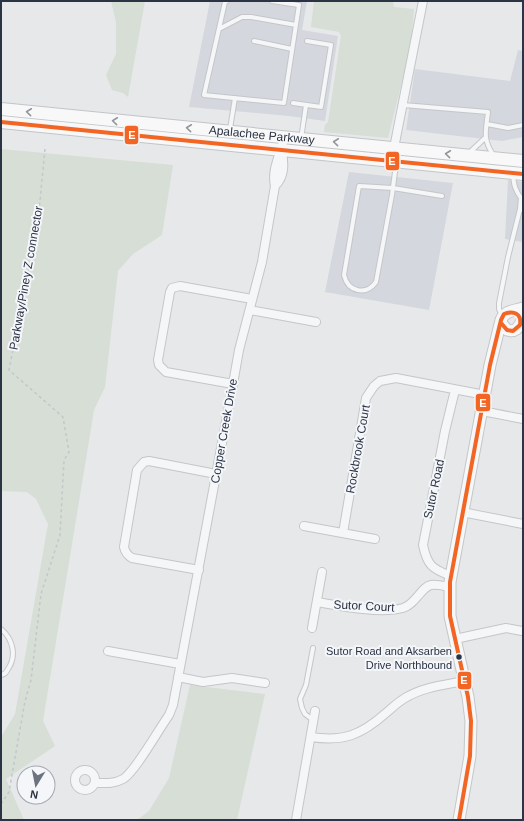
<svg xmlns="http://www.w3.org/2000/svg" width="524" height="821" viewBox="0 0 524 821" font-family="Helvetica,sans-serif">
  <rect width="100%" height="100%" fill="#e6e8ea"/>
  <path fill="#d4d7dd" d="M210,1H307L302,30L338,36L325,121L289,116L189,107Z
    M518,50L523,51V137L502,141L406,130L415,69L510,81Z
    M349,172L453,183L429,310L325,292Z
    M508,180L523,182V242L505,239Z"/>
  <path fill="#d6ded6" d="M111,1H145L128,97L123,93L112,90L106,75L116,54V22Z
    M314,1H393L394,7L414,9L411,45L388,138L324,132L325,125L328,122L341,36L339,32L311,27Z
    M1,149L173,165L162,235L133,254L118,271L105,387L94,410L43,721L55,746L6,779L24,820H1V737L15,714L48,524L36,499L27,492L1,491Z
    M190,685L265,694L237,820H137L149,811L169,778Z"/>
  <g fill="none" stroke-linecap="round" stroke-linejoin="round">
    <g stroke="#c4c6c8" stroke-width="6">
      <path id="lane" d="M227,1L225,2L204,95L284,103L299,5L272,1
        M219,29L242,17H251L296,25
        M254,41L292,49
        M293,103L321,107L331,45L307,41
        M403,105L488,112C486,130 482,139 494,156
        M487,124L508,128L523,125
        M230,129L235,98
        M301,139L306,105
        M469,153L485,138
        M396,164L392,195L376,282C366,296 348,292 344,275L359,186L393,188L442,196
        M513,175C514,185 515,190 521,198L520,209L523,210
        M502,316L499,309V303L508,257L520,209
        M1,629C13,639 17,656 8,669C6,673 5,674 1,675
        M313,720L305,714L302,708L300,699L306,685L313,648"/>
    </g>
    <g stroke="#c4c6c8" stroke-width="10">
      <path id="street" d="M394,148L423,1
        M275,186C285,176 284,164 282,151
        M250,310L316,322
        M233,384L166,372L159,365L158,360L170,292L172,288L180,286L252,299
        M482,411L523,419
        M462,512L523,524
        M304,526L375,539
        M343,533L366,398L374,386L380,381L396,378L485,395
        M199,570L132,558C127,555 125,552 124,547L137,470L144,462L149,461L216,474
        M451,576C432,569 427,565 423,545L445,431L455,390
        M317,602C341,606 380,614 403,608C416,604 421,587 431,585C437,584 444,586 450,587
        M312,628L322,572
        M455,639L506,628L522,631
        M108,651L180,664
        M178,677L203,682L232,678L265,683
        M311,737C344,742 361,735 386,713C392,708 398,702 405,698C423,687 444,685 464,681
        M75 780a10 10 0 1 1 20 0a10 10 0 1 1-20 0Z
        M95,783C105,783 114,784 123,779C135,772 159,729 169,715L173,705L233,384L239,350L262,262L275,186C271,169 281,154 284,137
        M296,820L315,711"/>
    </g>
    <g stroke="#c4c6c8" stroke-width="13">
      <path id="secondary" d="M501,323L507,330C517,333 519,326 523,319
        M459,820L470,756L471,721L468,697L450,616V582L490,365L501,320C505,310 514,311 523,308"/>
    </g>
    <g stroke="#c2c5c8" stroke-width="14">
      <g id="primary">
        <path id="s1" d="M1,109L523,161"/>
        <path d="M1,122L523,174"/>
      </g>
    </g>
    <path stroke="#c5c6ca" stroke-width="1.5" stroke-dasharray="3 3" stroke-linecap="butt" d="M1,804L9,792L25,701L31,680L41,594L60,535L64,460L69,452L63,417L9,370L38,221L45,149"/>
    <use href="#lane" stroke="#f5f6f7" stroke-width="4"/>
    <use href="#street" stroke="#f5f6f7" stroke-width="8"/>
    <use href="#secondary" stroke="#f8f8f8" stroke-width="11"/>
    <use href="#primary" stroke="#f8f8f8" stroke-width="12"/>
    <g stroke="#f4f6f9" stroke-width="7">
      <path id="bus-1" d="M1,122L523,174
        M459,820L470,756L471,721L468,697L450,616V582L490,365L501,320L504,314C514,310 522,314 520,325L513,331L507,330L501,323"/>
    </g>
    <use href="#bus-1" stroke="#f26522" stroke-width="4"/>
  </g>
  <defs><path id="oneway-chevron" d="M-2-3.5L2.5 0L-2 3.5" fill="none" stroke-width="1.6" stroke-linecap="round" stroke-linejoin="round"/></defs>
  <g stroke="#92969e">
    <use href="#oneway-chevron" transform="translate(29 112) rotate(-174)"/>
    <use href="#oneway-chevron" transform="translate(115 121) rotate(-174)"/>
    <use href="#oneway-chevron" transform="translate(189 128) rotate(-174)"/>
    <use href="#oneway-chevron" transform="translate(336 142) rotate(-174)"/>
    <use href="#oneway-chevron" transform="translate(448 154) rotate(-174)"/>
  </g>
  <circle fill="#2b3445" stroke="#f4f6f9" stroke-width="1.5" cx="459" cy="657" r="3.5"/>
  <g text-anchor="middle" dominant-baseline="central" stroke-width="4" stroke-linejoin="round" paint-order="stroke">
    <g font-size="11" fill="#2b3445" stroke="#f4f6f9" text-anchor="end">
      <text x="452" y="651">Sutor Road and Aksarben<tspan x="452" dy="14">Drive Northbound</tspan></text>
    </g>
    <g font-size="12" fill="#2b3445" stroke="#f4f6f9">
      <text stroke="none"><textPath href="#s1" startOffset="262">Apalachee Parkway</textPath></text>
      <text transform="translate(26 278) rotate(-80)">Parkway/Piney Z connector</text>
      <text transform="translate(224 431) rotate(-80)">Copper Creek Drive</text>
      <text transform="translate(358 449) rotate(-80)">Rockbrook Court</text>
      <text transform="translate(434 489) rotate(-78)">Sutor Road</text>
      <text transform="translate(364 606) rotate(3)">Sutor Court</text>
    </g>
  </g>
  <g stroke="#f4f6f9" stroke-width="1.5">
    <rect x="124" y="125" width="15" height="20" rx="4" fill="#f26522"/>
    <rect x="385" y="151" width="15" height="20" rx="4" fill="#f26522"/>
    <rect x="475" y="393" width="16" height="19" rx="4" fill="#f26522"/>
    <rect x="457" y="671" width="15" height="19" rx="4" fill="#f26522"/>
  </g>
  <g font-size="11" text-anchor="middle" font-weight="bold" fill="#fff">
    <text x="132" y="139">E</text>
    <text x="392" y="165">E</text>
    <text x="483" y="407">E</text>
    <text x="464" y="684">E</text>
  </g>
  <rect width="524" height="821" fill="none" stroke="#2b3445" stroke-width="4"/>
  <g transform="translate(36 785) rotate(190)"><circle r="19" fill="#f4f6f9" stroke="#a4a8b1"/>
  <path d="M0-3L7 15L0 10L-7 15Z" fill="#6c737f"/>
  <text y="-6" font-size="11" font-weight="bold" text-anchor="middle" fill="#2b3445">N</text>
  </g>
</svg>
